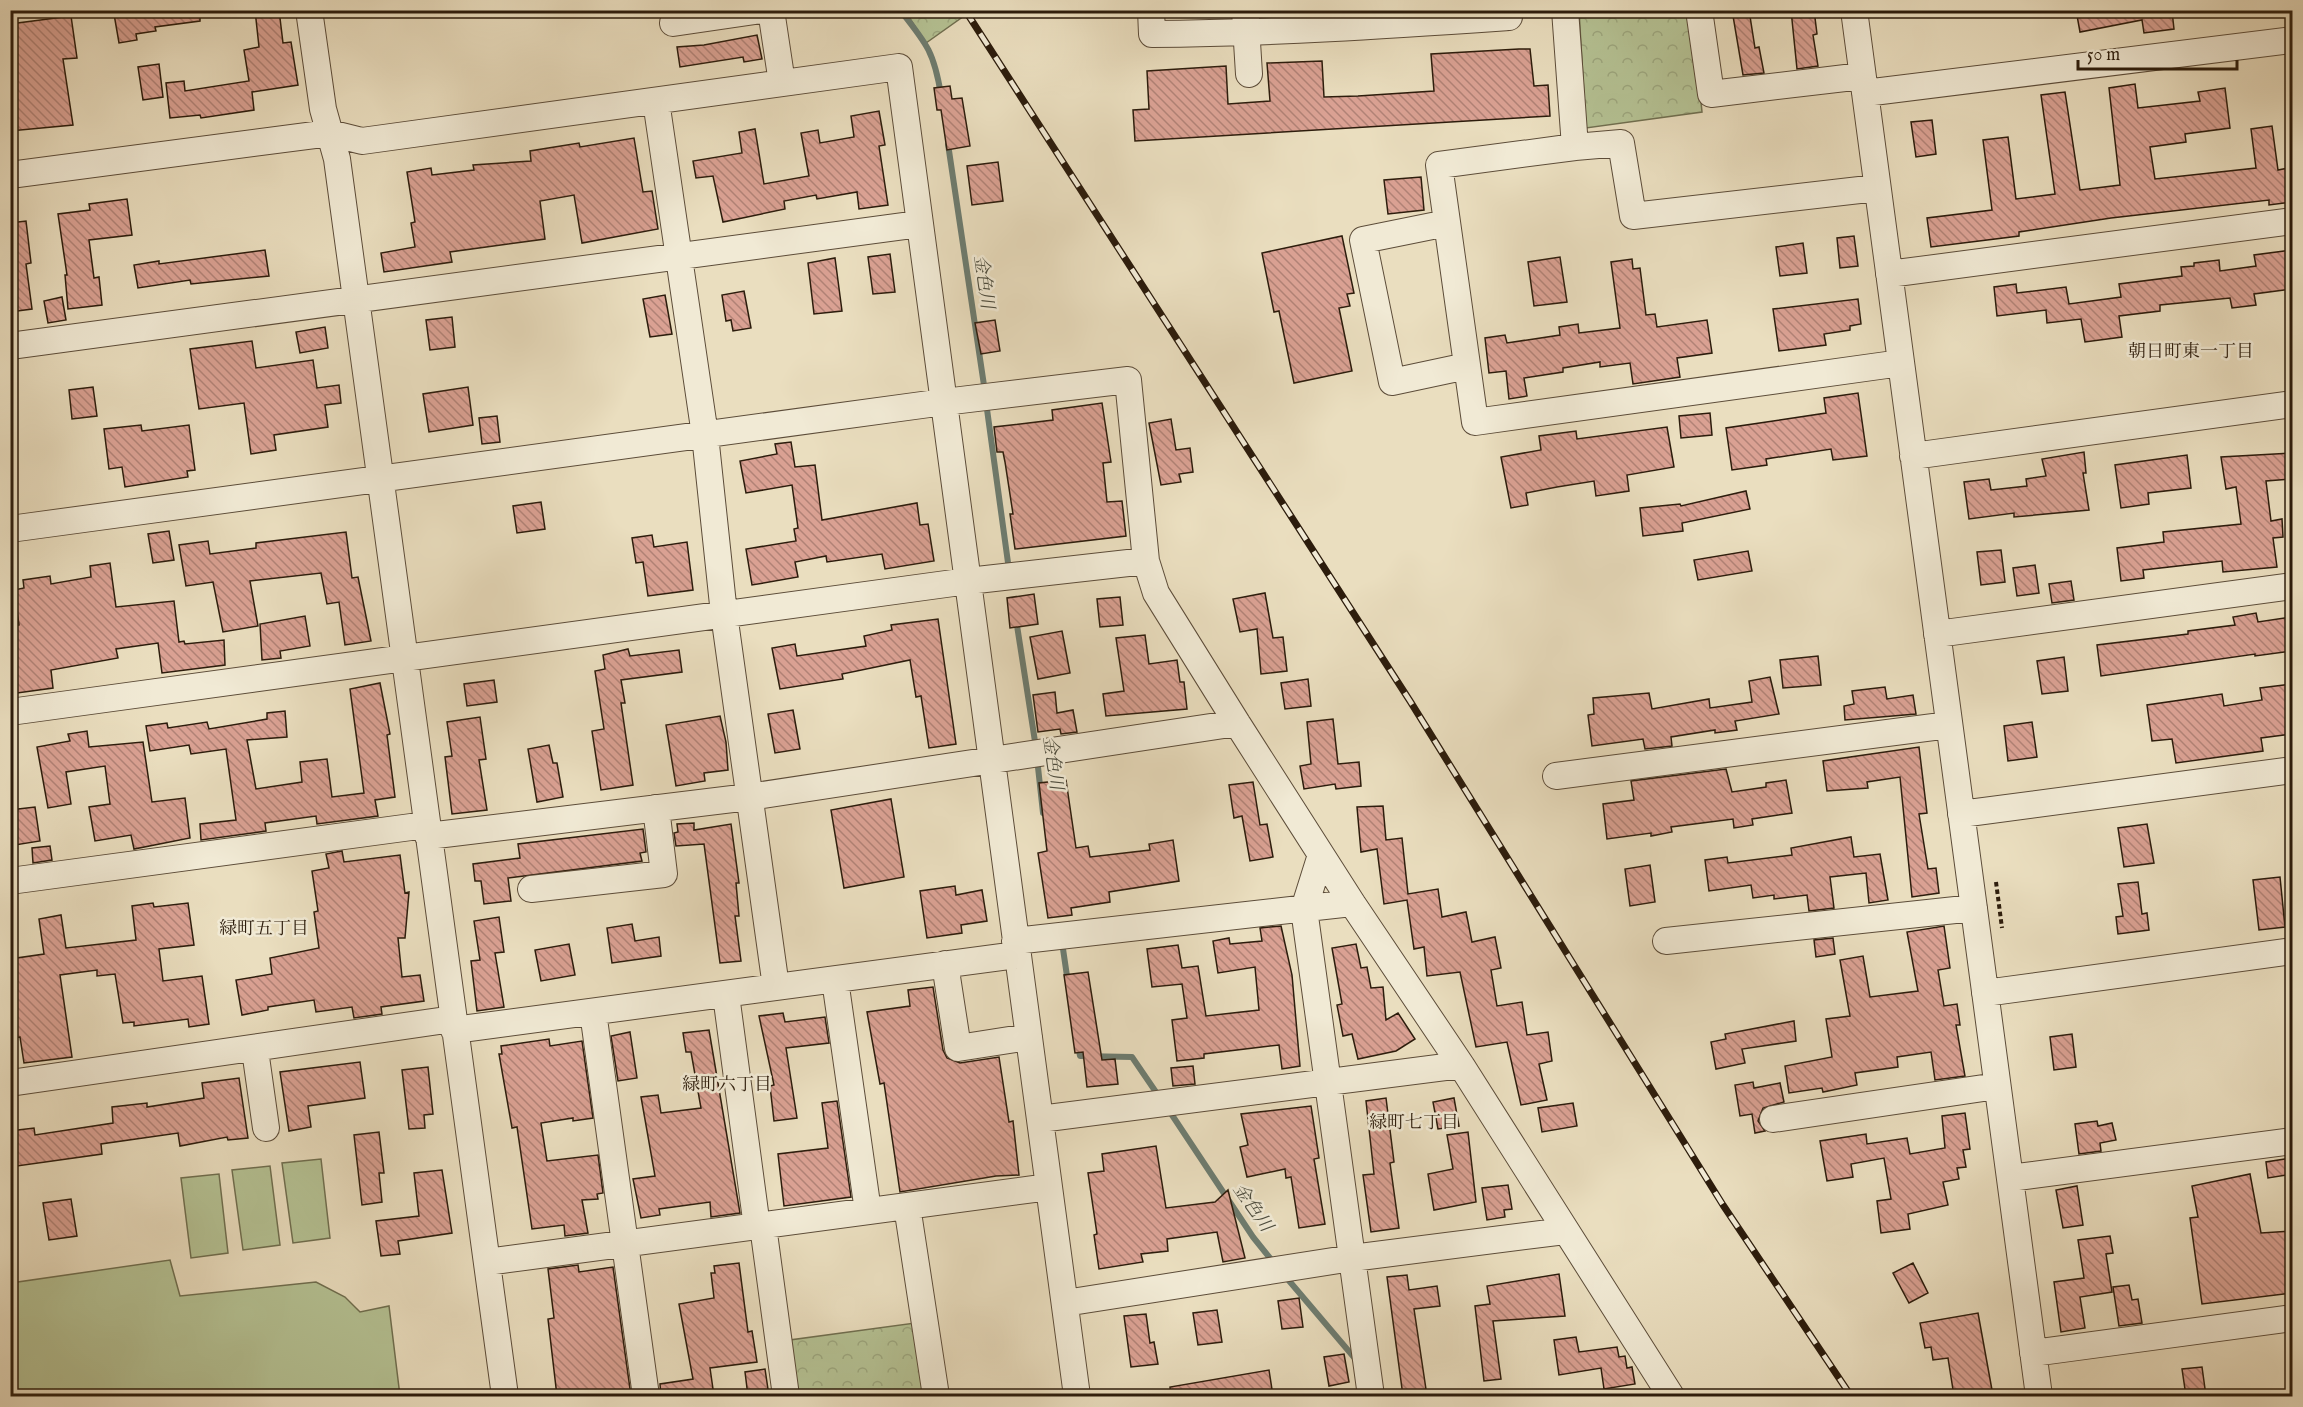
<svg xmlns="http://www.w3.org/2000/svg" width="2303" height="1407" viewBox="0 0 2303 1407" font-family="'IM FELL English','Noto Serif JP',serif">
  <defs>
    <pattern id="forest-crowns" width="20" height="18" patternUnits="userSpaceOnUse" patternTransform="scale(1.5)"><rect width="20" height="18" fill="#b5c294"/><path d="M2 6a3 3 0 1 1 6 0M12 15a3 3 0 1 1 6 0" fill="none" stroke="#9ca67e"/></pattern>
    <pattern id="building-back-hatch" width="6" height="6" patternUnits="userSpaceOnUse" patternTransform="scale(1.5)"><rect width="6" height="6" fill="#daa193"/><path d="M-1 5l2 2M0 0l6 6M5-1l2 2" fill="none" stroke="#b18276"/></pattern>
  </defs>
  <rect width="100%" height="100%" fill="#eadebf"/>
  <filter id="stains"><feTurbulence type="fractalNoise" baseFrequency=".00333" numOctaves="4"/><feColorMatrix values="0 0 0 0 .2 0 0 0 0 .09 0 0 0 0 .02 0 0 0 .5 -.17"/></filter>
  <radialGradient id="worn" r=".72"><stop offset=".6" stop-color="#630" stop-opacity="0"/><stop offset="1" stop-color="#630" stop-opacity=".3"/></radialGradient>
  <path fill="#b5c294" stroke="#706f50" stroke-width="1.5" d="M321,1159L330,1238L293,1243L282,1163Z
    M270,1166L280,1245L243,1250L232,1170Z
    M219,1174L228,1253L191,1258L181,1178Z
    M170,1260L180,1296L316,1282L345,1297L360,1312L389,1306L400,1396H11V1283Z"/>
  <path fill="url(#forest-crowns)" stroke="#706f50" stroke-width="1.5" d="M905,11H971L926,43Z
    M1579,11H1692L1702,112L1586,128Z
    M915,1323L926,1396H799L790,1340Z"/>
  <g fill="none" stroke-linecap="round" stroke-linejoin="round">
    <path stroke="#6d7c70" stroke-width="6" d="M900,10C927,44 934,52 941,95
      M948,144L985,392
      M986,402L1009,570
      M1016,619L1036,748
      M1037,758L1043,813
      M1062,942L1068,983
      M1078,1046L1080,1056L1132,1057L1160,1098
      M1168,1109L1253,1237L1274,1263
      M1285,1276L1358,1362"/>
  </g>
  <path fill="url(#building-back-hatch)" stroke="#2c1c0c" stroke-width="1.5" d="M135,10H200V21L155,27L156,31L136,34L137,40L119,43L114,14Z
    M255,10H279L283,43L291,42L298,85L252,92L254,110L201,118L200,115L170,118L166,83L184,81L185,91L249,81L244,50L259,47Z
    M1732,10H1749L1755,48L1759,47L1764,73L1743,75Z
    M1791,10H1814L1817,34L1813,35L1818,66L1797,69Z
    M2076,10H2146L2147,14L2172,11L2174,29L2144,33L2142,20L2080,32Z
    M71,16L77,58L63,59L73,125L10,131V24Z
    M757,35L762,59L744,62L743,57L680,67L677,47L704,45Z
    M1519,49H1530L1534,86L1548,85L1550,116L1135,141L1133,110L1149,109L1147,71L1226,66L1228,104L1270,101L1267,63L1322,61L1324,97L1358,96L1434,91L1431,54Z
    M159,64L163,97L143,100L138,67Z
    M2135,84L2138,108L2200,101L2198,92L2225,88L2230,128L2185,134L2186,142L2150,147L2155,179L2256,168L2251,129L2272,126L2278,170L2288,168L2292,202L2269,205V200L2111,218L2019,232V236L1931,247L1927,218L1992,210L1983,140L2008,137L2016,199L2055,194L2041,95L2065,92L2080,190L2120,185L2109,88Z
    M950,86L952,99L962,98L970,146L947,150L941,110H937L934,88Z
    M879,111L885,145L879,146L888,205L859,209L857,192L817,199L816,195L784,201L785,209L723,222L713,176L696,178L693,161L742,153L739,132L755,129L764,184L809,176L801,133L818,130L820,143L854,137L851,116Z
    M1932,120L1936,154L1916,157L1911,122Z
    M634,138L643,192L652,191L658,229L582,243L574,195L540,201L545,239L450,252L452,262L384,272L381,253L415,247L411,223L415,222L407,172L431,168L432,175L474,170L473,165L531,161L530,151L579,143L580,147Z
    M998,162L1003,201L972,205L967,166Z
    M1421,177L1424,210L1388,214L1384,180Z
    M127,199L132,235L89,240L94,278L99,277L102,305L68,309L65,275H67L58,214L90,210L89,204Z
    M26,221L31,263L26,264L32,309L10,312V223Z
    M1342,236L1354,293L1347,294L1350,306L1339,308L1352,371L1294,383L1279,311L1274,312L1262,253Z
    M1854,236L1858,266L1840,268L1837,238Z
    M1803,243L1807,273L1780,276L1776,247Z
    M265,250L269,276L191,284L190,280L138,288L134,265L159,261V264Z
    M2292,250V289L2254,294L2256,305L2232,308L2230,298L2160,305V311L2119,316L2122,337L2085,342L2081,319L2047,323L2046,310L1997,316L1994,287L2016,284L2017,293L2066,287L2069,304L2121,297L2119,284L2182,276L2181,267L2194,266V263L2219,260L2220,271L2256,266L2254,255Z
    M890,254L895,292L873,294L868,257Z
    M1560,257L1567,302L1534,306L1528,262Z
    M835,258L842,311L814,314L808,263Z
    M1632,259L1633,269L1640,268L1646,315L1655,314L1657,327L1707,320L1712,353L1677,358L1680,377L1633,384L1630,363L1600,367V362L1563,368V372L1524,378L1527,396L1509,399L1506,371L1489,373L1485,338L1505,335L1507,343L1560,335L1559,327L1578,324L1579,333L1620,328L1611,262Z
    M744,291L751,328L733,331L731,320L726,321L722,295Z
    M665,295L672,334L650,337L643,299Z
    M62,297L66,320L48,323L44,301Z
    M1858,299L1861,324L1850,326V330L1824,334L1826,345L1779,351L1773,309Z
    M452,317L455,347L430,350L426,320Z
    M995,320L1000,351L981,354L975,323Z
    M325,327L328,348L300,353L296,332Z
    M252,341L256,368L313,360L317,388L339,385L341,403L325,405L328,427L274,435L276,450L251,454L244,403L199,409L190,349Z
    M93,387L97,416L72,419L69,390Z
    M468,387L473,425L429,432L423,394Z
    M1858,393L1867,456L1833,460L1831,449L1766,459L1767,465L1732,470L1726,428L1826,413L1824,398Z
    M1102,403L1111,462L1103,463L1107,502L1122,501L1126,536L1015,549L1010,514H1013L1005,462L1003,452H997L994,427L1053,420L1052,410Z
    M1710,413L1712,435L1681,438L1679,416Z
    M497,416L500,442L482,444L479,418Z
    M1171,419L1176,450L1190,448L1193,472L1179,474L1181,482L1161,485L1149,423Z
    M141,425L142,431L189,425L195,470L187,471L188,477L125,487L122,467L109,469L104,429Z
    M1667,427L1674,467L1627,475L1629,491L1596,496L1594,481L1557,487L1526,493L1528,505L1511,508L1501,457L1541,450L1539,436L1576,431L1577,439Z
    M791,442L795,467L815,465L822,520L917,503L920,525L928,524L934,561L885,569L882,554L827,562L826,556L795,562L798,577L752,585L746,549L796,541L794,529L798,528L792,485L746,493L740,461L777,454L775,444Z
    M2084,452L2086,473H2083L2089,510L2014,517V513L1969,519L1964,482L1989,479L1991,490L2027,486L2026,479L2046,476L2042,459Z
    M2292,453V479L2266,481L2271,521L2282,519L2283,537L2273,538L2277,567L2223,572L2222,561L2143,570L2144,578L2121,581L2117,548L2164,542L2163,532L2241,524L2236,487L2226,489L2221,457Z
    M2187,455L2191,488L2148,493L2149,504L2121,508L2115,465Z
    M1746,491L1750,509L1682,523L1683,531L1643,536L1640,508L1680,504L1681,506Z
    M541,502L545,529L517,533L513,506Z
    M169,531L174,560L153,563L148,534Z
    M346,532L352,578L358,577L371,641L345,645L339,602L327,604L321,573L250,581L258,626L223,632L213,582L186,586L179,545L208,541L210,554L256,548V543Z
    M652,535L654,547L687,542L693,590L648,596L643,562L636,563L632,538Z
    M2001,550L2005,582L1981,585L1977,552Z
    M1748,551L1752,571L1698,580L1694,560Z
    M110,563L116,607L174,601L179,642L184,641L185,644L224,640L225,665L162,673L158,643L116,649L118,658L51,670L53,688L10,694V627L19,625L14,590L24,588L23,580L50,576L51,584L91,577L90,566Z
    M2035,565L2039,593L2017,596L2013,568Z
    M2071,581L2074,600L2052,603L2049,584Z
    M1265,593L1273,638L1283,637L1287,671L1261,674L1257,629L1240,632L1233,599Z
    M1034,594L1038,624L1010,628L1007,598Z
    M1120,597L1123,625L1100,627L1097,599Z
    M2256,613L2258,622L2292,617V651L2255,656V654L2101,676L2097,645L2188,634V631L2235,625L2233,617Z
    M305,616L310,646L280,651L281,658L262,660L260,624Z
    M938,619L956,744L929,748L921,696L916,697L910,660L842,674L843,679L780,689L772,648L795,644L797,656L866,646L864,636L892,630L891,625Z
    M1062,631L1070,673L1038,679L1030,637Z
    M1145,635L1149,664L1177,660L1180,682H1184L1187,709L1106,716L1103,694L1124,691L1116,638Z
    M628,649L630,656L679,650L682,672L621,680L625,703H621L633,785L601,790L592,731L604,729L595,671L605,669L603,655Z
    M1818,656L1821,685L1783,688L1780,660Z
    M2064,657L2068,691L2042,694L2037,661Z
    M1770,677L1779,714L1735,721L1737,730L1715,733V730L1671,737L1672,746L1645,749L1643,739L1592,746L1588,715L1594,714L1593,698L1649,693L1652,709L1709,699L1710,708L1752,702L1749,681Z
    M1308,679L1311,706L1285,709L1281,683Z
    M494,680L497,702L467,706L464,684Z
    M380,683L390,734L387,735L395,797L375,800L378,816L317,824L316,816L265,823L266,831L201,840L200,824L236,820L226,749L191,754L189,745L150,751L146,726L167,723L168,728L207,722L209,729L267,719V713L285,711L287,737L247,740L256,789L302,782L300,762L327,759L332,797L364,793L350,689Z
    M2292,684V734L2261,738L2263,751L2176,763L2172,739L2152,741L2147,705L2222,694L2224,706L2262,700L2260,688Z
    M1885,687L1887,699L1913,695L1916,714L1845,720L1844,706L1854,704L1852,691Z
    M1055,692L1057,713L1073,710L1077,732L1061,734L1060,729L1038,732L1033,695Z
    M793,710L800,749L775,753L768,714Z
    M720,716L726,742L728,770L704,773L705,781L676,786L666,725Z
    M480,717L486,759L479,760L487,810L452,814L445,757L452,756L447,722Z
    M1333,719L1338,764L1359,762L1361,786L1336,789L1335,784L1304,789L1300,766L1311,764L1307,722Z
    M2032,722L2037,757L2008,761L2004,726Z
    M87,731L89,747L143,742L152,802L185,798L190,838L134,849L131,835L95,841L89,807L110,804L105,766L66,772L71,804L48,808L37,747L70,741L68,734Z
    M549,745L553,763H557L563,797L537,802L528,749Z
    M1919,747L1927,813L1919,814L1928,869L1936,868L1939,893L1912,897L1900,777L1867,782L1868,788L1827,791L1823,761Z
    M1726,769L1732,792L1766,787V783L1786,780L1792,813L1752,819L1753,825L1734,828L1733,819L1671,827L1672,832L1651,836V833L1607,839L1603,804L1634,800L1631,781Z
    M1066,780L1076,848L1088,846L1090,857L1150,850L1149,844L1173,840L1179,881L1109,892L1110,902L1071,908L1072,915L1048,918L1038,853L1047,851L1039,783Z
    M1253,782L1260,825L1267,824L1273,857L1250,861L1242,816L1234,818L1229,785Z
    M891,799L904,877L844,888L831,810Z
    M1383,806L1386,840L1402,838L1408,894L1438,889L1442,917L1466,912L1472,942L1495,937L1501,968L1491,970L1497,1006L1522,1002L1527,1035L1548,1032L1552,1061L1539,1064L1547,1100L1521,1105L1507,1042L1476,1047L1460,972L1427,976L1424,947L1414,949L1407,900L1384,904L1377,849L1361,852L1357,807Z
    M35,807L40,841L15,845L10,810Z
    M694,823V830L731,824L739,883H736L739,916H735L741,961L720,963L704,844L676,846L674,833L678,832L677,824Z
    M2147,824L2154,863L2124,867L2118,828Z
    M643,829L646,852L640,853L642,861L508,878L511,901L484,904L481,881H475L473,864L520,858L518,844Z
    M1851,837L1854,857L1880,854L1888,900L1869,903L1866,873L1830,877L1834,908L1809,911L1807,895L1774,899V895L1753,898L1751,885L1709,891L1705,860L1727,857L1728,863L1792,855L1791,848Z
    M50,846L52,860L33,863L32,848Z
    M342,851L344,862L400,855L405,893L409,892L405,938H398L402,977L420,975L424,1001L381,1007L382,1014L354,1018L352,1007L316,1012L314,1000L268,1007V1010L242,1015L236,980L272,974L270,958L319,948L314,912L318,911L312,871L329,868L326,854Z
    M1650,865L1655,902L1630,906L1625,869Z
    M2280,877L2285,927L2259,930L2253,880Z
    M2138,882L2142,914L2147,913L2149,930L2118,934L2116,917L2123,916L2118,884Z
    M955,886L956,895L982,890L987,921L961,925L962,933L927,938L920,891Z
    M153,903L154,907L188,903L194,945L159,949L163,981L202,976L209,1024L189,1027L188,1019L134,1026V1022L123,1023L115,974L97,976V970L60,975L72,1057L24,1063L20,1037L10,1038V1002L16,1001L10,959L44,954L39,919L61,915L66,948L136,940L132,906Z
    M499,917L504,952L495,953L504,1007L477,1011L471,961L480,960L474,921Z
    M632,924L635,941L659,937L661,956L612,963L607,928Z
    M1281,926L1292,975L1300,1066L1282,1069L1279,1045L1204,1054V1058L1177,1061L1172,1020L1187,1018L1182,984L1152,987L1147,949L1178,945L1182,968L1198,966L1206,1016L1259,1010L1255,967L1218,973L1213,941L1229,938L1230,944L1262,941L1260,928Z
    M1944,926L1950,968L1938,970L1944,1006L1957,1004L1960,1025H1956L1965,1076L1935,1080L1931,1052L1897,1057L1898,1067L1855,1073L1857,1085L1823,1092L1822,1088L1789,1093L1785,1066L1832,1057L1826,1019L1850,1016L1840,960L1863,956L1870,997L1918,991L1907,932Z
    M1833,938L1835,954L1816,957L1814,940Z
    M569,944L575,975L541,981L535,950Z
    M1356,944L1361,968L1367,967L1371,988L1383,987L1386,1020L1398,1013L1415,1039L1396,1051L1358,1059L1352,1034L1343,1036L1337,1005L1342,1004L1332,948Z
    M1088,972L1102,1060L1115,1059L1118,1084L1087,1087L1083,1052L1075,1053L1064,975Z
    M933,987L943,1050L947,1058L960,1063L999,1057L1009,1122L1013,1121L1019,1175L996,1176L900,1192L884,1083L880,1084L867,1012L910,1006L908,990Z
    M783,1013L785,1022L825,1017L829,1043L786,1048L797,1118L774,1121L770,1086L774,1085L759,1016Z
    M1794,1021L1796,1041L1742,1049L1745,1063L1716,1069L1711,1042L1726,1039L1725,1034Z
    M709,1030L740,1213L711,1217L710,1202L659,1209L660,1215L641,1218L633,1179L655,1176L641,1097L658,1095L661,1113L701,1108L691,1052H686L683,1033Z
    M630,1032L637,1078L618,1081L611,1036Z
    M2072,1034L2076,1067L2054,1070L2050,1037Z
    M549,1039L550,1046L582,1041L593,1118L573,1121V1118L541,1123L547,1161L598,1155L603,1193L597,1194L598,1199L582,1200L588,1233L565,1236L564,1225L532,1229L517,1127L512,1128L499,1054H502L501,1046Z
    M360,1062L365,1098L308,1106L311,1127L289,1131L280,1072Z
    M1193,1066L1195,1084L1173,1086L1171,1068Z
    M428,1067L433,1114L424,1115L425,1128L409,1129L402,1070Z
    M239,1078L248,1138L228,1140L227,1137L180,1146L178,1133L101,1144L102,1154L10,1167V1131L34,1128L35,1135L113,1123L112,1107L147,1103V1107L204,1098L202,1083Z
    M1753,1082L1754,1088L1780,1083L1784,1102L1763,1108L1758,1121L1765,1131L1755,1133L1752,1114L1740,1116L1735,1085Z
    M1386,1098L1394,1162L1390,1163L1399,1228L1371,1232L1363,1175L1374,1174L1366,1101Z
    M1454,1098L1459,1126L1438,1129L1433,1102Z
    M837,1101L851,1197L784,1206L778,1154L828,1148L822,1103Z
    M1573,1103L1577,1126L1542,1132L1538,1108Z
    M1311,1106L1319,1158L1314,1159L1325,1224L1299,1228L1291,1177L1286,1178L1285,1169L1247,1177L1240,1147L1248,1145L1241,1114Z
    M1965,1113L1970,1149L1963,1150L1966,1167L1957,1168L1959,1179L1943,1182L1948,1205L1908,1214L1910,1229L1881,1233L1877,1201L1891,1199L1884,1158L1851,1164L1853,1177L1827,1181L1820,1141L1866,1134L1867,1144L1907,1138L1910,1154L1945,1148L1942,1116Z
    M2097,1121L2098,1126L2112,1123L2116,1140L2100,1143L2101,1151L2079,1154L2075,1124Z
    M379,1132L384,1173H379L382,1202L362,1205L354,1135Z
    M1468,1132L1476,1202L1434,1210L1428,1174L1453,1169L1447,1135Z
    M1156,1146L1166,1208L1215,1202L1228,1190L1245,1258L1223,1262L1217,1232L1167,1239L1168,1251L1141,1254L1143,1262L1099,1269L1094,1235L1097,1234L1088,1173L1104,1171L1102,1154Z
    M2292,1158V1174L2268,1178L2266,1162Z
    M442,1170L452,1233L398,1241L400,1254L381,1256L376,1221L419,1216L414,1173Z
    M2250,1174L2261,1233L2292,1231V1293L2202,1304L2190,1218L2198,1217L2192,1186Z
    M1508,1185L1512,1209L1504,1210L1505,1217L1487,1220L1482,1188Z
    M2077,1186L2083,1225L2063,1228L2056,1190Z
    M71,1199L77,1236L49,1240L43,1203Z
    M2110,1236L2113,1253L2106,1254L2112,1292L2080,1297L2085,1328L2061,1332L2054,1282L2084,1278L2078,1240Z
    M739,1263L748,1332L752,1331L757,1362L710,1368L714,1396H661L660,1384L693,1379L679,1304L714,1298L711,1273H715L714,1266Z
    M1913,1263L1928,1293L1909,1303L1893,1273Z
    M578,1265L579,1272L613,1267L631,1396H557L548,1319L554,1318L548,1269Z
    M1559,1274L1565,1316L1493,1321L1501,1379L1484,1381L1475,1306L1490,1304L1487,1286Z
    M1407,1275L1409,1290L1437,1286L1440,1306L1414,1309L1427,1396H1403L1387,1277Z
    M2129,1285L2132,1300L2138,1299L2142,1323L2119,1326L2113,1287Z
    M1299,1298L1303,1327L1282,1329L1278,1301Z
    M1217,1310L1222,1342L1198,1345L1193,1313Z
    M1978,1313L1992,1390L1954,1396L1948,1358L1933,1360L1931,1347L1925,1348L1920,1323Z
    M1146,1314L1150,1343L1154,1342L1158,1364L1131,1367L1124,1316Z
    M1576,1337L1579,1352L1617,1347L1619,1357L1625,1356L1627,1368L1632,1367L1635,1384L1604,1389L1601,1368L1559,1375L1554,1340Z
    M1344,1354L1349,1382L1329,1386L1324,1357Z
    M2202,1367L2206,1396H2186L2182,1369Z
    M765,1369L769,1396H748L745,1372Z
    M1269,1370L1273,1396H1171L1170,1387Z"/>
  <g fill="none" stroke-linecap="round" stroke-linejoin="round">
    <g stroke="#5c4c39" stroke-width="28">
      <path id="minor" d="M309,10L323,109L337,159L505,1396
        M771,10L782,83
        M1151,10L1152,34C1272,33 1390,25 1509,17V10
        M1245,10L1249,74
        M1565,10L1575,147L1439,165L1475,422L1901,363
        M1699,10L1711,94L1862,76
        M1854,10L2039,1396
        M673,23L762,10
        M1865,93L2292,40
        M656,101L705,435L724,614L776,987
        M1575,147L1621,143L1633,216L1877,188
        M10,175L330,133L362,141L899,67L1077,1396
        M1447,223L1363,240L1392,382L1467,366
        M1889,274L2292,221
        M10,346L919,224
        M1913,456L2292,404
        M10,529L944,402L1128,380L1146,561L1156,593L1237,723L1352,903L1461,1065L1671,1396
        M1937,634L2292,586
        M10,712L968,581L1146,561
        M1556,776L1949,725
        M1961,814L2292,770
        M428,836L749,797L1237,723
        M1321,855L1304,909L1371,1396
        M10,881L426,825
        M531,889L664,874L656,808
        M1015,941L1352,903
        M1666,941L1974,908
        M945,964L958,1048L1029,1037
        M835,980L868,1211
        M1985,993L2292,951
        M726,995L757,1227
        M593,1012L646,1396
        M454,1030L1017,955
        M255,1050L266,1128
        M10,1083L453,1019
        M1040,1119L1461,1065
        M1773,1119L1997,1086
        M2010,1178L2292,1141
        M907,1206L936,1396
        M763,1226L786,1396
        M487,1262L1049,1187
        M1065,1303L1352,1258L1565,1231
        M2033,1353L2292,1318"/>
    </g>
    <path stroke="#2c1c0c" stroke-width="4" stroke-dasharray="4.5 3" stroke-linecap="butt" d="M1996,882L2002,928"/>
    <use href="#minor" stroke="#f1ead5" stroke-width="26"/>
    <g stroke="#2c1c0c" stroke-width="7">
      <path id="rail" d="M965,10L1410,701L1723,1205L1851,1396"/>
    </g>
    <use href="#rail" stroke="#f1ead5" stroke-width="4.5" stroke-dasharray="14" stroke-linecap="butt"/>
  </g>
  <g text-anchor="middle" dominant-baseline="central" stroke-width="5" stroke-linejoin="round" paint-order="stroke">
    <g font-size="18" font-style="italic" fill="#4c4c3e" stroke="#f1ead5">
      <text transform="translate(983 282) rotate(82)">金色川</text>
      <text transform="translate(1052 763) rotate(82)">金色川</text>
      <text transform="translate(1252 1208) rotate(55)">金色川</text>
    </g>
    <g font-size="18" fill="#2c1c0c" stroke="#f1ead5">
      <text x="2191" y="352">朝日町東一丁目</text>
      <text x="264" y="929">緑町五丁目</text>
      <text x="727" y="1085">緑町六丁目</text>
      <text x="1414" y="1123">緑町七丁目</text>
    </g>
  </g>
  <rect width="2303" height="1407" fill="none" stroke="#eadebf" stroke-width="36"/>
  <rect x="12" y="12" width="2279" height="1383" fill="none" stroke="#2c1c0c" stroke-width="3"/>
  <rect x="18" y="18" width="2267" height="1371" fill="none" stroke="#2c1c0c" stroke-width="1.5"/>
  <path d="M2078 60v9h159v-9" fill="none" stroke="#2c1c0c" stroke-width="3"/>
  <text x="2087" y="60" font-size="18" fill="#2c1c0c" stroke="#f1ead5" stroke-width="4.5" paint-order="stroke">50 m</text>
  <rect width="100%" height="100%" filter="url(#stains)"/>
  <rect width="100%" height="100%" fill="url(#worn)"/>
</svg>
